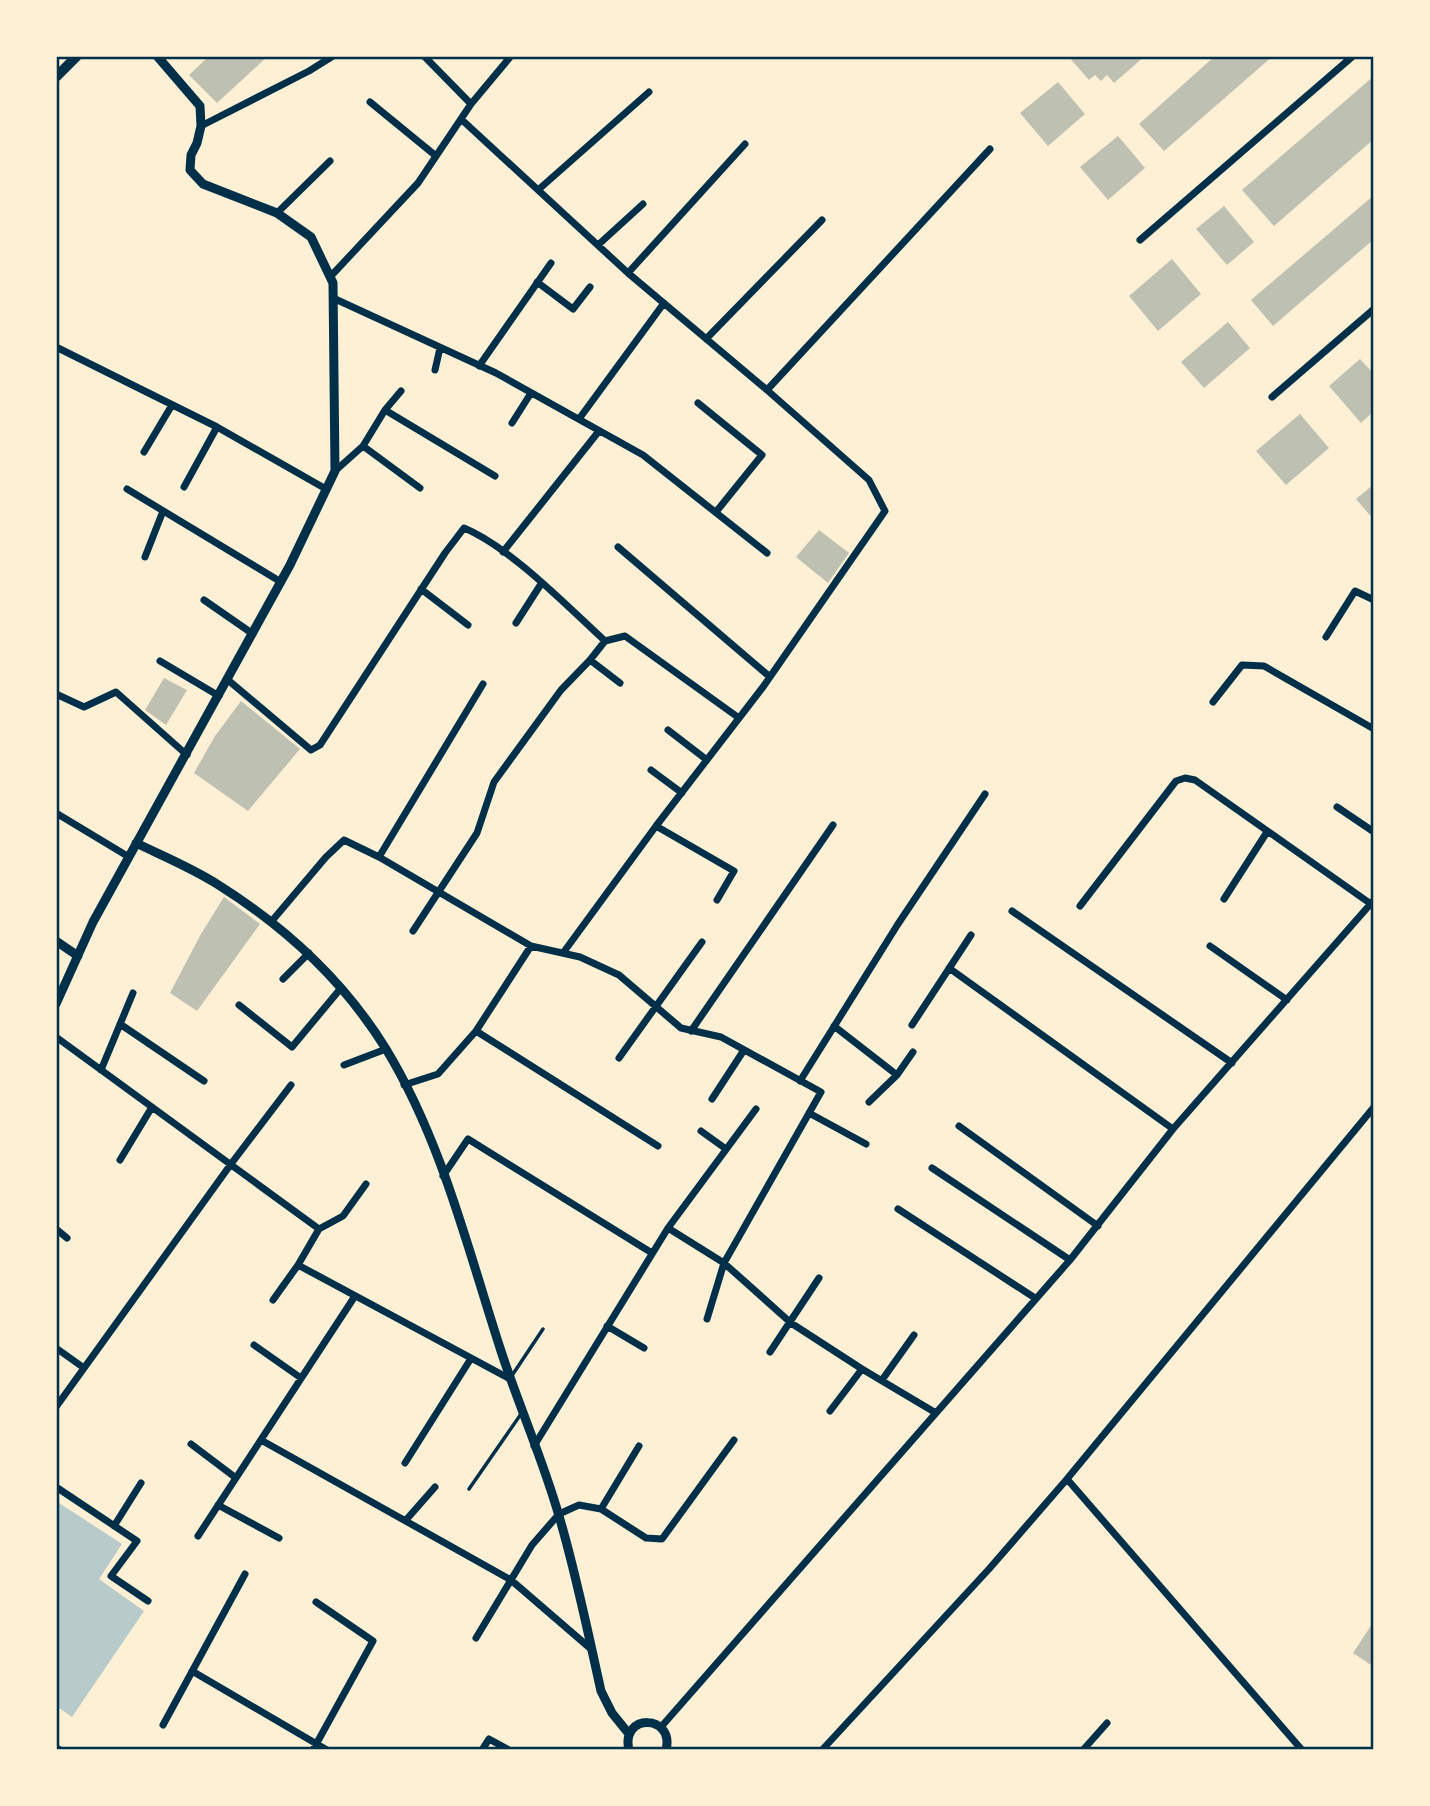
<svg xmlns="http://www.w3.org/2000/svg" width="1430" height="1806" viewBox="0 0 1430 1806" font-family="'Fira Sans',sans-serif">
  <rect width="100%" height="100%" fill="#fdf0d5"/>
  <path fill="#b9caca" d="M56,1501L122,1544L99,1579L144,1611L72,1717L56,1706Z"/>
  <path fill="#bec0b2" d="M209,56H268L217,103L189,75Z
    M1068,56H1145L1114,83L1107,75L1101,81L1095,75L1089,80Z
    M1215,56H1273L1164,151L1139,124Z
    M1374,76V139L1274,226L1242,190Z
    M1058,82L1085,114L1048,146L1020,113Z
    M1118,136L1145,168L1108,200L1080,167Z
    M1374,195V239L1273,326L1251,300Z
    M1224,206L1254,242L1227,265L1196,229Z
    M1172,259L1201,294L1158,331L1129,296Z
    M1228,322L1250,348L1204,388L1181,362Z
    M1360,359L1374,374V411L1361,423L1329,386Z
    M1300,414L1329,448L1286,485L1256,451Z
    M1374,484V520L1356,499Z
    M819,530L849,553L828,583L796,557Z
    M164,678L187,690L166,725L145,710Z
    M241,701L300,749L248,811L194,773L215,736Z
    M224,897L260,924L197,1011L170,993L201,934Z
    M1374,1621V1667L1353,1653Z"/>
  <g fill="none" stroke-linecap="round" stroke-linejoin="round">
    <path stroke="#003049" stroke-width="3.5" d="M511,1377L543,1329
      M469,1489L521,1414"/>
    <path stroke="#003049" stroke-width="7" d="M424,56L471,104
      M370,102L436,156
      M461,119L628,273L767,390L869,480L885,511L763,687L656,826L563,953
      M201,126L309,71L333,56
      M538,190L649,92
      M277,213L330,161
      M1140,240L1353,56
      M598,245L643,204
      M628,273L745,144
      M330,277L418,183L471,104L511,56
      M537,282L573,309L590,287
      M333,298L496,373L643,455L767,553
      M706,339L822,220
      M56,347L217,427L326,489
      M479,366L551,263
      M435,370L440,348
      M767,390L990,149
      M1272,397L1374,309
      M698,403L762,455L716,512
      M385,410L495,476
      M579,419L664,303
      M512,423L531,393
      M363,446L420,488
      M144,452L172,405
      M335,471L363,446L385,410L401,391
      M184,487L217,427
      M127,489L281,582
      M618,547L770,677
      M503,552L599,431
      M145,557L163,511
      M421,589L468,625
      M204,600L253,634
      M516,623L541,584
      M1326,637L1355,591L1374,600
      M605,641L625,636L739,718
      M590,660L620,683
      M160,661L219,696
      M228,680L311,750L320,745L445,553L464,528C510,547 567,606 605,641
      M56,694L84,707L116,692L187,755
      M1213,702L1242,665L1264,666L1374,729
      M668,730L707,760
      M651,770L682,793
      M1337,807L1374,832
      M56,813L129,857
      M656,826L734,871L717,900
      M379,857L483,684
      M1224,899L1267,832
      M1080,906L1176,781L1185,778L1195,780L1371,904
      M1012,911L1232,1063
      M271,922L326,857L344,840L379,857L531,946L580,957L619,975L681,1028L721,1037L821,1092L724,1263L707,1319
      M413,931L477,833L494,782L561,690L590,660L605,641
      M1210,946L1287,1000
      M949,968L1173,1129
      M283,979L309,953
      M239,1005L292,1047L341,988
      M120,1024L204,1081
      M912,1025L971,935
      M834,1026L897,1075
      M476,1031L658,1146
      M691,1031L833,825
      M56,1037L319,1229
      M619,1058L702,942
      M344,1065L386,1049
      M101,1070L133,993
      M800,1081L898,924L985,794
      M404,1085L438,1074L476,1031L531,946
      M712,1099L744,1050
      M869,1102L897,1075L913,1052
      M809,1113L866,1144
      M959,1126L1098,1226
      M701,1131L726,1149
      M120,1160L152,1107
      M932,1168L1070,1260
      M443,1176L468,1139L652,1253
      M898,1209L1035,1298
      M668,1228L724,1263L791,1323L862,1369L936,1413
      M56,1229L67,1238
      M298,1265L510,1379
      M273,1300L298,1265L319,1229L343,1216L366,1184
      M607,1326L644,1348
      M254,1345L301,1378
      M56,1348L84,1368
      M770,1352L819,1278
      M882,1380L914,1335
      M56,1407L231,1164L291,1085
      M830,1411L862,1369
      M261,1440L511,1580L591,1649
      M191,1444L236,1478
      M534,1446L668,1228L756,1109
      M405,1463L470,1360
      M1067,1479L1302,1750
      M56,1487L137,1541L111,1576L148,1601
      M218,1505L279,1538
      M601,1509L639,1446
      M406,1520L435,1487
      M114,1526L141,1483
      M198,1536L355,1296
      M476,1638L532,1545L559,1514L579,1505L601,1509L646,1538L662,1539L734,1440
      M192,1671L327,1750
      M163,1725L245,1574
      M661,1727L1070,1260L1173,1129L1374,900
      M56,1748L60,1750
      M313,1750L373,1641L316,1602
      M482,1750L489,1739L509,1750
      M822,1750L989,1569L1067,1479L1374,1107
      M1083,1750L1107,1723"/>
    <path stroke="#003049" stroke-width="9" d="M136,843C163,856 192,868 217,884C284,926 344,981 386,1049C442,1141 468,1250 501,1351C519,1406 543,1460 559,1516C576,1573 588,1633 601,1691L612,1713L629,1734
      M56,941L78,956
      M56,1004L93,922L290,565L335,471L333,283L311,237L277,213L203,184L190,170L191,155L197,143L201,126L200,106L157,56
      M629,1750C620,1713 675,1714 666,1750"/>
    <path stroke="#003049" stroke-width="10" d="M56,77L77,56"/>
  </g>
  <rect width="1430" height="1806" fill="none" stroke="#fdf0d5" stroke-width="116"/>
  <rect x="58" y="58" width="1314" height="1690" fill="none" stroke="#003049" stroke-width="2.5"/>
</svg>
